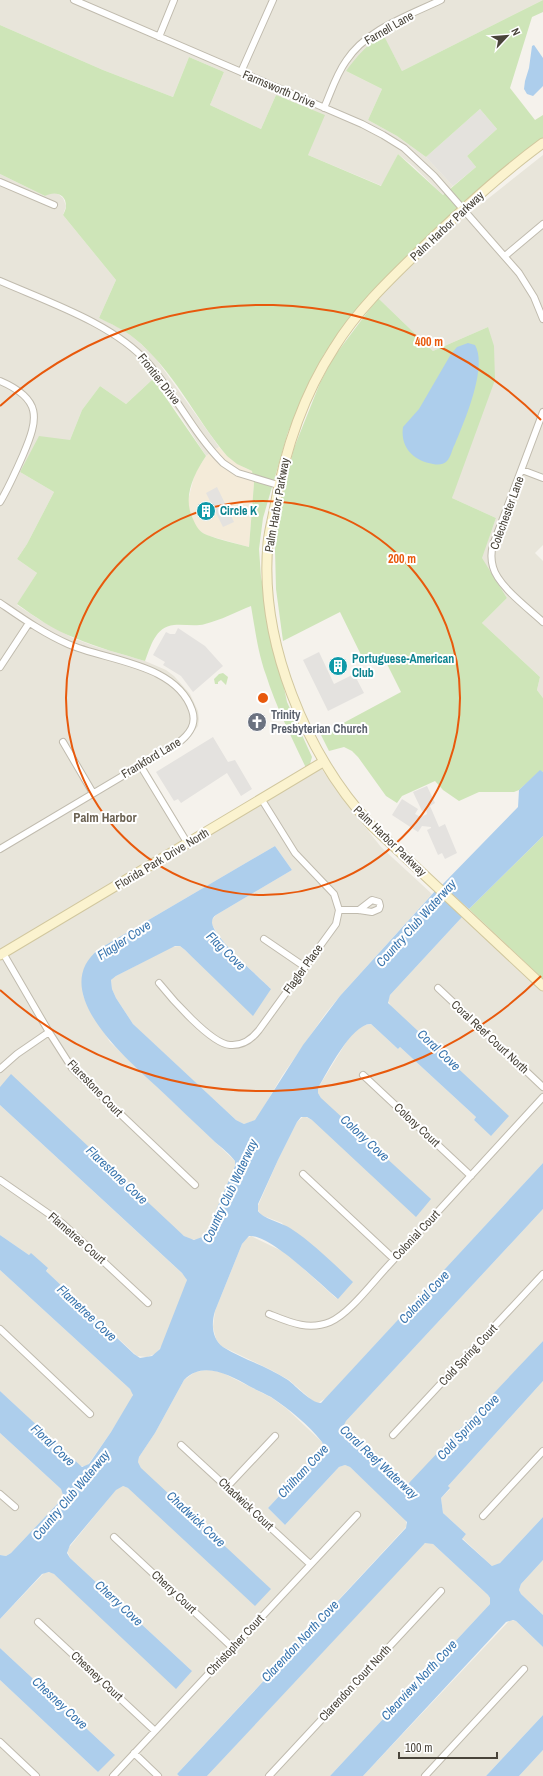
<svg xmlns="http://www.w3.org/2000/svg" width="543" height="1776" viewBox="0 0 543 1776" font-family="'Archivo Narrow',sans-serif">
  <rect width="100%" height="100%" fill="#f5f2ec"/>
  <path fill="#e8e5da" d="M0,0H543L402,71L383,35L346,71L382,89L368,120L397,136L426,157L453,186L443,195L413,166L398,154L382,186L308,155L276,95L261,129L210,105L224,72L189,57L173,97L103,70L0,25Z
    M543,155V545L535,553L543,561V698L537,690L540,677L482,623L507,598L481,558L496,518L452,498L488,327L433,351L378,298L432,243Z
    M0,174L45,196L51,192L57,193L63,198L66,206L63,215L116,280L99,318L122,329L133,337L154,356L219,447L206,456L179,414L153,379L126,404L100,386L82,410L70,440L20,472L54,492L27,544L17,559L37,573L17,605L40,620L73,638L94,646L145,661L166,670L174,676L190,694L198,711L199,719L198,726L189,738L146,767L189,838L0,951Z
    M321,768L342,798L381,847L432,894L340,996L326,1013L282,1076L256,1120L244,1124L236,1120L141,1032L133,1024L116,998L112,989L111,980L116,976L171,947L180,946L193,957L271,989L227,947L212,925V920L216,915L292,870L275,846L99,949L95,952L82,982L83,995L87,1005L110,1042L235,1161V1166L207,1233L198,1240L190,1239L184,1236L0,1087V959Z
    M463,916L543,991V1163L326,1398L318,1403L314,1402L289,1380L273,1371L221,1346L216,1339L213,1327L215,1311L242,1244L247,1238L251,1236L286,1253L337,1299L282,1223L261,1215L257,1208L278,1160L297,1122L304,1116L312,1120L321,1098L318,1093V1088L350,1036L362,1026L371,1024L398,1049L400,1047L476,1117L474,1120L491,1135L508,1116L392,1008L388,1001L390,995Z
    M0,1105L185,1276L187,1280L186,1285L162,1346L155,1354L147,1357L137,1356L46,1271L48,1269L31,1254L29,1255L0,1235Z
    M543,1209V1341L412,1481L404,1485L347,1432L344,1427V1423Z
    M0,1270L130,1389L133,1393L132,1399L111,1432L87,1466H80L0,1391Z
    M207,1370L221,1372L272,1398L287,1409L322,1442L324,1447L321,1451L268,1508L285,1525L339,1467L345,1465L350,1467L405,1518L407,1526L177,1774L179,1776H0V1680L98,1772L114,1754L0,1648V1619L44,1573L51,1572L192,1671L70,1558L67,1550L118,1487L123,1486L128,1488L141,1468L138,1462L139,1457L155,1433L184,1380L195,1372Z
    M543,1381V1517L500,1563L495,1566H492L462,1538L466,1534L443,1513L441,1498L450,1489L448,1486Z
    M0,1433L61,1489L63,1495L61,1500L11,1553L6,1556L0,1555Z
    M428,1542L433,1544L488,1595L490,1598V1604L330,1776H207L423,1544Z
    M543,1560V1615L521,1594L519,1590L521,1584Z
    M510,1620L516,1621L543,1647V1715L486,1776H363Z
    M543,1750V1776H519Z"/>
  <path fill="#f4ebd9" d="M219,447L227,456L245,468L252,471L254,483L249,547L206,535L197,529L188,510V501L195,473L206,456Z"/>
  <path fill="#e4e2dd" d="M480,109L497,129L467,156L476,167L453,186L426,157Z"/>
  <path fill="#cee5b8" d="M543,0V12L532,17L510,88L535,120L543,115V139L356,313L324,354L288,432L263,518L259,549L261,577L287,702L312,757L310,764L306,768C292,738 276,707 266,675C258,653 255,629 251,606C236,612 221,620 205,624C195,627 185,624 174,625C155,627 151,646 145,661C122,654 98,648 75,638C54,630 35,617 17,604L37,573L17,559L27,544L54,492L20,472L39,436L70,440L82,410L100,386L126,404L153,379L206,456C194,474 182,497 193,519C196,526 199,532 207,535C220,540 235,543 249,547L254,483L252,471L237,464L227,456C195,418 173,369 134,338C123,329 111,324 99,318L116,280L63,215C64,213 66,209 66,206C66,193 54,191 45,196L0,174V25L103,70L173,97L189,57L224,72L210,105L261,129L276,95L325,115L308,155L381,186L398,154L443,195L476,167L467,156L497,129L480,109L426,157L397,136L368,120L382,89L346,71C357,56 367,45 383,34L402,71Z
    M378,298L433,351L488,327L494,346L495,380L452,498L496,518L482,558L507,598L482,623L540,677L537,690L543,698V772L540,771L519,790L514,792H479L459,801L443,790L435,781L402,796L397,803L386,796L358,757L352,751L344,747L329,751L321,735L401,692L382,654L365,663L340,612L283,641L276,589L275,549L281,501L294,448L320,383L333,358Z
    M223,673L228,677L226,685L221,680L218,682V684H215L214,679L219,674Z
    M543,836V979L469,909Z"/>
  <path fill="#e4e2df" d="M217,487L234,522L223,527L206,493Z
    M178,628L205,646L223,666L193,692L181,676L163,665L165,662L153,655L166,632L170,634H175Z
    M319,652L334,684L354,674L364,693L328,711L303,660Z
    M213,737L228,762L235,760L252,789L241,796L227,773L181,803L178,799L174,801L156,772Z
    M427,786L435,803L430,806L439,827L445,824L457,853L445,859L442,853L438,855L427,830L431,828V827L422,826L418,832L392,815L402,799L418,809L415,814L421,817L427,814L426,809L422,811L413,792Z"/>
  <path fill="#adceec" d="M534,45L543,58V86L533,96L527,94L524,89L525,81L529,68L532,46Z
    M468,343L475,345C488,367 464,422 455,444C452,449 451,457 447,461C443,465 438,465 433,464C413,461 400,447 403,427L419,409L451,354L457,347Z
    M540,770L543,772V836L469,909L442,885L518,807L519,790Z
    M275,846L292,870L216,915C213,917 212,919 212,923C214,938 259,977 271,989L253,1016L185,950L180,946H175L116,976L111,980L112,989L116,998L133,1024L236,1120L244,1124L255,1120L303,1045L340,996L436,890L463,916L390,995L388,1003L509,1116L491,1136L474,1120L476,1117L400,1047L398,1049L371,1024C352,1023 327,1073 318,1088V1093L321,1098L431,1199L416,1217L312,1120L307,1117H301L297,1122L278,1160L258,1204V1211C262,1218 282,1223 290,1228C313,1243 333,1263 353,1282L338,1299C321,1285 270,1234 249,1236L242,1244L215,1311C211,1324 212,1339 223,1347C244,1360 267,1366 288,1380C296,1386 311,1403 321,1403L543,1163V1209L346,1421L344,1425L347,1432L402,1483L408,1484L543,1341V1381L448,1486L450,1488L441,1498L443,1513L466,1534L462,1539L492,1566L500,1563L543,1517V1560L521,1584L519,1590L521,1594L543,1615V1647L516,1621L513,1620L506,1622L363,1776H330L490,1604V1598L488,1595L433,1544L425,1543L207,1776H179L177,1774L406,1528L407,1522L350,1467L345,1465L339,1467L285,1525L268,1508L321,1451L324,1447L322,1442C309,1425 289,1409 271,1397C264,1393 256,1390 249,1386C230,1375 203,1360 184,1380L155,1433L139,1457L138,1462L141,1468L271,1589L255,1606L128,1488L123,1486L116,1490L70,1545L67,1553L70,1558L192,1671L176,1689L54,1574L49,1572L42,1574L0,1619V1555L6,1556L11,1553L61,1500L63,1495L61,1489L0,1433V1391L82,1467L89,1464L111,1432L133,1395L130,1389L0,1270V1235L29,1255L31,1253L48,1268L46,1271L134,1354L140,1358L152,1356L160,1349L187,1280L182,1273L0,1105V1087L11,1074L184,1236L194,1240L205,1236L235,1166V1161C230,1154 222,1148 215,1142C196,1124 177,1106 157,1087C127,1059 46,991 99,949Z
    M0,1648L115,1755L98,1772L0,1680Z
    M543,1715V1750L519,1776H486Z"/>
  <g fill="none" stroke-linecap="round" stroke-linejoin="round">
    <g stroke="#c0bbae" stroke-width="8">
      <path id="street" d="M74,0L362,124L383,135L404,148L434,176L519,273L534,297L543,319
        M159,37L174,0
        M241,72L273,0
        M324,108C331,92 336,75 346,61C367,29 408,16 441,0
        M0,182L54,205
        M505,256L543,224
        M0,281C48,302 114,324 148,363C175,394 194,434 223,463L238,473L278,485
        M0,381C42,399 39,418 23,455C16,471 9,487 0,502
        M543,412L493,545C491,552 491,560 493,567C498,586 528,608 543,622
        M522,470L543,478
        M0,603C22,618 43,633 68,644C106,661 176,663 192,710C197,724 190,734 178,743L0,849
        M0,667L29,623
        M63,742L93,793
        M140,765L188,844
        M339,910H359L372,912L379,909L380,906L379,902L372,900L359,910
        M264,939L305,967
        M3,953L49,1032L72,1068L195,1185
        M159,983C171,998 211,1044 230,1045C242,1046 252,1039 259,1030L336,924L339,910L334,894L295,853L262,800
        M438,988L543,1087
        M0,1069L17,1054L49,1032
        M363,1075L471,1176
        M303,1174L394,1259
        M0,1180L62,1223L148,1303
        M269,1314C289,1322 308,1331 330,1322C349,1314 372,1283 387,1267C439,1211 491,1154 543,1097
        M0,1329L90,1414
        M393,1435L543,1274
        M181,1445L310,1564
        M227,1487L275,1436
        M0,1494L15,1507
        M483,1516L543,1451
        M114,1537L233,1648
        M38,1622L155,1731
        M0,1742L36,1776
        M134,1753L158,1776
        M113,1776L357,1515
        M269,1776L441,1591
        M425,1776L524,1669"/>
    </g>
    <g stroke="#d1c79e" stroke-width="11">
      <path id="secondary" d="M543,143C498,176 457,214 417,253C387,282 356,312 334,348C302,397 284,453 274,511C272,521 269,532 268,543C259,641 306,755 372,826L543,986
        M0,955L323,762"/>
    </g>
    <use href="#street" stroke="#fff" stroke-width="6"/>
    <use href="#secondary" stroke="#fbf3cf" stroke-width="9"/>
  </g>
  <g fill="none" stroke="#e8590c" stroke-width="2">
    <circle cx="263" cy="698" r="197"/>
    <path d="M541 976A393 393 0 0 1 0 990M0 406A393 393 0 0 1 541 420"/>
  </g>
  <defs>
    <g id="building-disc" transform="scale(1)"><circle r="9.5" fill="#0f9aa8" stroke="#fff"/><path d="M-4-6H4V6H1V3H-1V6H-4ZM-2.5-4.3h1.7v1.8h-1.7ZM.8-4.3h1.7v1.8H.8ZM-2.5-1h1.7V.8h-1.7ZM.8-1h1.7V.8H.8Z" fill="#fff"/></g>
    <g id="church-disc" transform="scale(1)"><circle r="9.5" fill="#6b7280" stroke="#fff"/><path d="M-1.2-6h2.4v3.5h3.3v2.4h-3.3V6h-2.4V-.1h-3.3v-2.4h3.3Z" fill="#fff"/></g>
  </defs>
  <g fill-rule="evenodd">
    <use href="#building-disc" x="206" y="511"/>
    <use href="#building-disc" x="338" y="666"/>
    <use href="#church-disc" x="257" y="722"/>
  </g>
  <g text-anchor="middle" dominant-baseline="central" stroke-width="4" stroke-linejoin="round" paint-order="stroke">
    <g font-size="12" fill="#49443a" stroke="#fff">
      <text transform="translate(389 28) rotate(-30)">Farnell Lane</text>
      <text transform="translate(279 89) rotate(23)">Farmsworth Drive</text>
      <text transform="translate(447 226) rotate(-43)">Palm Harbor Parkway</text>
      <text transform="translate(159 379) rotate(52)">Frontier Drive</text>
      <text transform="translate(277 505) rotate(-80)">Palm Harbor Parkway</text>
      <text transform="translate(507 513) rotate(-70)">Colechester Lane</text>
      <text transform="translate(151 758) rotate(-31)">Frankford Lane</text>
      <text transform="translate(390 841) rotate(44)">Palm Harbor Parkway</text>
      <text transform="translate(162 859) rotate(-31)">Florida Park Drive North</text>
      <text transform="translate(303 969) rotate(-54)">Flagler Place</text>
      <text transform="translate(490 1037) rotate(43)">Coral Reef Court North</text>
      <text transform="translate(95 1088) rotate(46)">Flarestone Court</text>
      <text transform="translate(417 1125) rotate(43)">Colony Court</text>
      <text transform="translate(416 1235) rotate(-47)">Colonial Court</text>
      <text transform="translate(77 1238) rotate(41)">Flametree Court</text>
      <text transform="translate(468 1355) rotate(-47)">Cold Spring Court</text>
      <text transform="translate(246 1504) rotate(43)">Chadwick Court</text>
      <text transform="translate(174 1592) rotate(43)">Cherry Court</text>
      <text transform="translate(235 1645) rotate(-47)">Christopher Court</text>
      <text transform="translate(97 1676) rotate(43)">Chesney Court</text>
      <text transform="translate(355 1683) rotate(-47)">Clarendon Court North</text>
    </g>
    <g font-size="12" font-weight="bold" fill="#0d838f" stroke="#fff" text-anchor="start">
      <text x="220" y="511">Circle K</text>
      <text x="352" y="659">Portuguese-American<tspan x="352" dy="14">Club</tspan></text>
    </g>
    <g font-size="12" font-weight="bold" fill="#5b616d" stroke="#fff" text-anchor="start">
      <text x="271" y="715">Trinity<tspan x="271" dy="14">Presbyterian Church</tspan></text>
    </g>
    <g font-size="13" font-weight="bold" fill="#6b6252" stroke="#fff">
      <text x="105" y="817">Palm Harbor</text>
    </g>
    <g font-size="13" font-style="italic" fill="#3975ae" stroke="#fff">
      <text transform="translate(416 923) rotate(-48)">Country Club Waterway</text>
      <text transform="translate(124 940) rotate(-33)">Flagler Cove</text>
      <text transform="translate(226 951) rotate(44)">Flag Cove</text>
      <text transform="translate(439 1050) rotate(43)">Coral Cove</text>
      <text transform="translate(365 1138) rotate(43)">Colony Cove</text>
      <text transform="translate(117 1175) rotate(43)">Flarestone Cove</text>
      <text transform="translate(230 1191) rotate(-65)">Country Club Waterway</text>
      <text transform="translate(424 1297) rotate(-47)">Colonial Cove</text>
      <text transform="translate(87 1313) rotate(43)">Flametree Cove</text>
      <text transform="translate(468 1427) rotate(-47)">Cold Spring Cove</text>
      <text transform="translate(53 1445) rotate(43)">Floral Cove</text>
      <text transform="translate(379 1462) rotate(43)">Coral Reef Waterway</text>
      <text transform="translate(303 1471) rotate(-47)">Chilham Cove</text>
      <text transform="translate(71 1495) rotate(-50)">Country Club Waterway</text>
      <text transform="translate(196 1519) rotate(43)">Chadwick Cove</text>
      <text transform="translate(119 1603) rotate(43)">Cherry Cove</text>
      <text transform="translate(300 1641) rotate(-47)">Clarendon North Cove</text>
      <text transform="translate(419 1680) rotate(-47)">Clearview North Cove</text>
      <text transform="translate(60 1703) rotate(43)">Chesney Cove</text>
    </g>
  </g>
  <circle cx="263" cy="698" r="6" fill="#e8590c" stroke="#fff" stroke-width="2"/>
  <g font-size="12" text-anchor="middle" font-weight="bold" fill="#e8590c" stroke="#fff" stroke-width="4" stroke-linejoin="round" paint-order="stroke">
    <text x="429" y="346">400 m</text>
    <text x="402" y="563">200 m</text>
  </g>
  <g transform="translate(507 36) rotate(64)" stroke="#ffffff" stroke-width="3" paint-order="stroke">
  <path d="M0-3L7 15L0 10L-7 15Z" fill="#49443a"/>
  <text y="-6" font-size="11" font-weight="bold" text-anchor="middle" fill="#49443a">N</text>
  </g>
  <path d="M399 1752v6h98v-6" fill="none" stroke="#49443a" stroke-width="2"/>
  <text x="405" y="1752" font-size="12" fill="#49443a" stroke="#ffffff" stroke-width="3" paint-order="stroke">100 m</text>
</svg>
